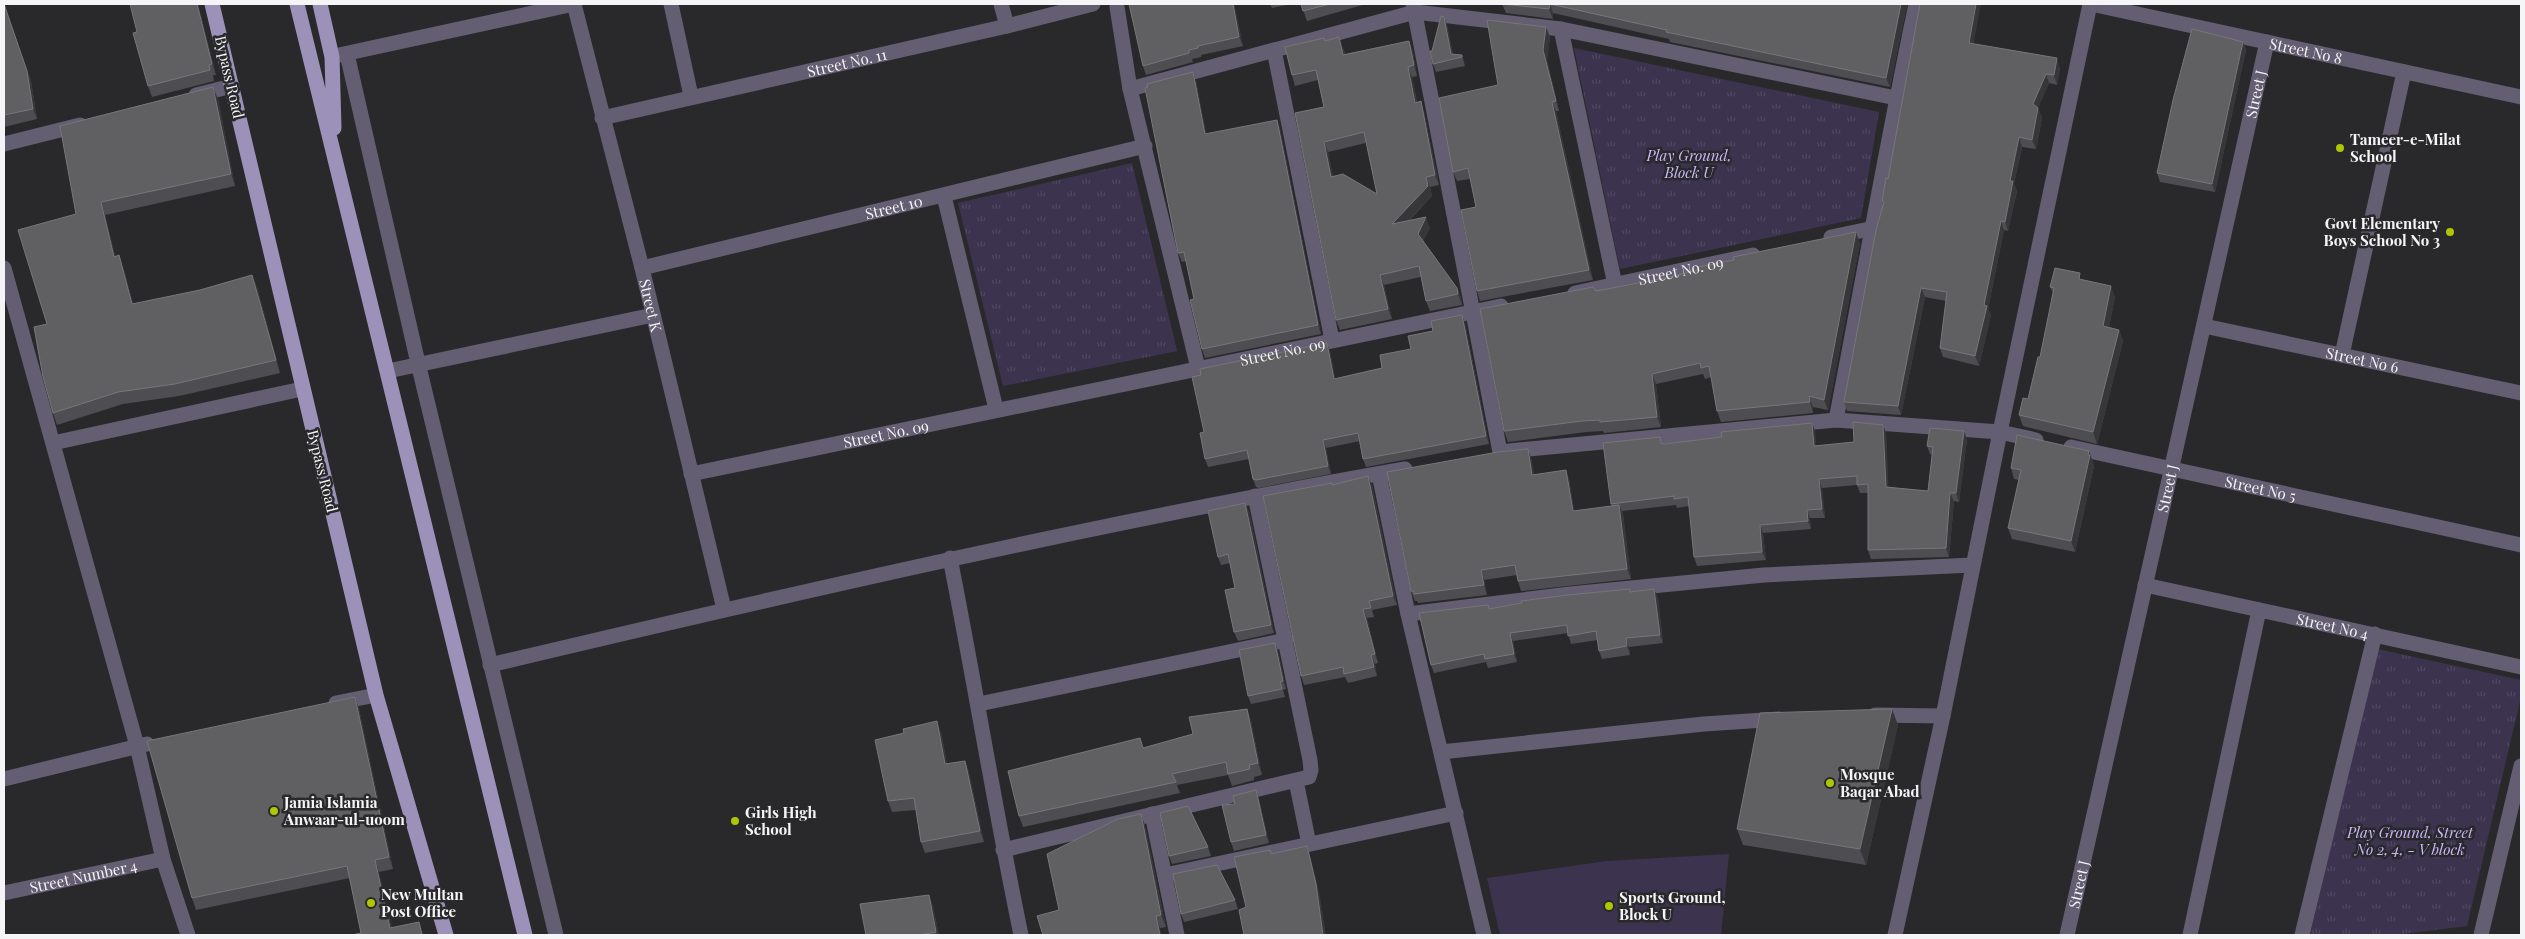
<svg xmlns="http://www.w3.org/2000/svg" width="2525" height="939" viewBox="0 0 2525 939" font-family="'Playfair Display',serif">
  <defs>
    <pattern id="grass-tufts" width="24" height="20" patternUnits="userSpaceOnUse" patternTransform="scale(1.25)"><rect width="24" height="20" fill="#3c344f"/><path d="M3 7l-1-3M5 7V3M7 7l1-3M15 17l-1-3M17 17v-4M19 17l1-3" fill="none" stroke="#4f4860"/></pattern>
  </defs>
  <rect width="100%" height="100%" fill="#29292c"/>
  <path fill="url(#grass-tufts)" d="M1574,48L1879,112L1861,218L1620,269Z
    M1132,163L1177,351L1003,386L958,203Z
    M2377,649L2521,680V697L2467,926L2394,935H2310Z"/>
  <path fill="#3c344f" d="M1729,854L1721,935H1500L1487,878L1607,861Z"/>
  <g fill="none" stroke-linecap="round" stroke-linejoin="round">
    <g stroke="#635e71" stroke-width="15">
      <path id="s1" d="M574,4L642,268L724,609"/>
      <path d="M671,4L691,96"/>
      <path d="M1001,4L1007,26"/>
      <path d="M1413,4L1500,452"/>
      <path id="s2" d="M2091,4L2521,97"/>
      <path d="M1117,7L1130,89L1198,368"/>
      <path d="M1561,29L1615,285"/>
      <path d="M1274,50L1332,340"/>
      <path d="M347,54L418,363L556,935"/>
      <path d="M339,55L574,4"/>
      <path d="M1130,89L1415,12L1561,29L1896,98"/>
      <path d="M196,95L232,86"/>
      <path id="s3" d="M602,118L1007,26L1093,4"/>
      <path d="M4,144L80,125"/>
      <path d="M944,196L996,409"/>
      <path d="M1831,237L1874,228"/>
      <path d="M4,268L137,746L163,859L188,935"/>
      <path id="s4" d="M642,268L1145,146"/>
      <path id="s5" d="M1575,293L1753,255"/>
      <path id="s6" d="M2204,326L2521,393"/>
      <path d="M2342,355L2404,72"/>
      <path d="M388,371L653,315"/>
      <path d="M1836,420C1863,281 1887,142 1916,4"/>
      <path d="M53,443L302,389"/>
      <path id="s7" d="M2071,447L2521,545"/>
      <path d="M1509,451L1836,420L2000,432L2036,440"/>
      <path id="s8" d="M691,474L1501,306"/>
      <path d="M1379,474L1408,614L1484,935"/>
      <path d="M950,558C975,684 995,810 1021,935"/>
      <path id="s9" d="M2145,585L2521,667"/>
      <path d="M1408,614L1570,594L1764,575L1972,565"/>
      <path d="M490,665C794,593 1098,523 1405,469"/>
      <path d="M336,703L376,695"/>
      <path d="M979,704L1286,640"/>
      <path d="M1875,715L1943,716"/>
      <path d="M1441,752L1704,724L1779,719"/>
      <path d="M4,779L147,744"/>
      <path d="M1296,781L1309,844"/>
      <path d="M1152,814L1177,935"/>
      <path d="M1003,850L1309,777L1311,770L1310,760L1255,496"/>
      <path d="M1165,875L1456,813"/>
      <path id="s10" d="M4,893L163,859"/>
      <path d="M1895,935L1943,716L2000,432L2090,4"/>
      <path id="s11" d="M2067,935L2267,42"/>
      <path d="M2190,935L2259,610"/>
      <path d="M2302,935L2375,634"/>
      <path d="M2481,935L2521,766"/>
    </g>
    <path stroke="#9c91b9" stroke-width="15" d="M212,4L376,695L446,935
      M297,4L525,935
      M320,4L332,57L334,128"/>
  </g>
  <path fill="#4e4d51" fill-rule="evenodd" d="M4,4L31,81L37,119L4,127Z
    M198,4L216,75H213L214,81L152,97L148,86L137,32Z
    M1234,4L1243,46L1201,55V57L1192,59L1193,62L1146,75L1143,66Z
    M1270,4H1292L1272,8Z
    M1301,4H1366L1307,21Z
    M1502,4H1907L1890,87L1670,42L1669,39L1553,13V19L1506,13Z
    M1447,25L1453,54L1462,55L1465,66L1436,72L1433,64L1432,51Z
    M1546,27L1550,37L1547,60L1559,111H1556L1593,280L1480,301L1477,291L1476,207L1470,179L1457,181L1453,172L1498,85Z
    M1325,41L1343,48L1345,54L1409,41L1413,52L1417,76L1412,77L1417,102L1424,112L1439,185L1430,187L1432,196L1409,221L1430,228L1423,241L1457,288L1461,298L1462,305L1430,311L1426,301L1421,277L1384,285L1392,319L1340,330L1336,320L1295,113L1324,107L1318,80L1295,86L1292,75ZM1366,143L1377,194L1333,177L1328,152Z
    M2243,42L2246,50L2215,192L2160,182L2157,173Z
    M1974,44L2060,68L2057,85L2049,83L2038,108L2042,118L2036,149L2022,147L2014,184L2017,191L2008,231L2004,230L1988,309L1991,315L1979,366L1943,357L1940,348L1946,301L1925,297L1901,415L1847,411L1844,402L1883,205L1882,201L1888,179Z
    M1196,81L1206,134L1277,120L1280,129L1321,334L1205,358L1202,349L1194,299L1186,261L1182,262L1178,253Z
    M218,99L235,186L105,215L115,256L123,267L133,304L257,287L280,373L179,396L123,404L57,425L53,413L47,324L76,214Z
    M1860,243L1828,410L1813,407V413L1721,422L1717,411L1711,377L1705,379L1703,374L1656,384L1661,427L1604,433L1603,431L1586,432L1508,442L1504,431L1596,291Z
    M2082,280L2115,297L2109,327L2119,330L2123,341L2097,444L2023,426L2019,415L2028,399L2040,357L2053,293L2050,287Z
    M1465,323L1489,444L1366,467L1363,459L1360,441L1326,448L1331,474L1259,488L1256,487L1253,479L1249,459L1208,467L1205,459L1204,432L1330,351L1335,379L1382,368L1411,349L1433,331Z
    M1812,423L1815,431L1816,446L1854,442L1883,425L1886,433L1888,487L1928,491L1932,455L1930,454L1927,446L1967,439L1959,502L1954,501L1949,557L1871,559L1868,550V493H1860L1857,485L1822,488L1825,518H1810L1811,529L1763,533L1766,560L1697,566L1694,557L1689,506L1677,508L1676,505L1622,511L1623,514L1631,579L1521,591L1518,581L1517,575L1484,580L1487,595L1418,603L1417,601H1415L1411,591L1528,449L1531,458L1534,475L1566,470L1569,479L1574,511L1611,506V504L1662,443L1664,444L1722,437Z
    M2089,451L2094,466L2075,552L2012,539L2008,528L2019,480L2014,479L2011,468Z
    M1333,485H1372L1397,605L1372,610L1374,617L1367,618L1378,663L1375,664L1377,676L1348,683L1345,677L1304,685L1301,676Z
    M1249,511L1274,633L1238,641L1234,632L1235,588L1230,563L1221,565L1218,557Z
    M1654,589L1658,598L1663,643L1629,647L1630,655L1602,659L1599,651L1598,640L1571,644L1568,633L1513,641L1517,662L1488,668L1486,662L1434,673L1431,665L1488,605L1489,609Z
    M1275,643L1278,651L1286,689L1283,690L1285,697L1251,704L1248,696Z
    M355,697L359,709L393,869L379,872L361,933L350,878L196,910L192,898Z
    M1247,709L1251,721L1262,775L1254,777V780L1232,786L1228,775L1177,785L1180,793L1023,827L1019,816L1144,748L1193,734Z
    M1898,725L1866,865L1743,845L1737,829Z
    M941,732L947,764L965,761L969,773L984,842L925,853L921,842L916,810L892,812L888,801Z
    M1256,790L1259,799L1269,843L1234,851L1231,842L1235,804Z
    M1141,814L1145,826L1166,927L1160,928L1059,910Z
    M1208,847L1211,856L1172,864L1169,856Z
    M929,895L933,907L939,935H866Z
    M1235,900L1238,909L1184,922L1181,914Z"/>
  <path fill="#37373a" d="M4,4H6L8,16L31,81L37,119L33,109Z
    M197,4H198L216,75L212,64Z
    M1233,4H1234L1243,46L1239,37Z
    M1550,4L1553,13V19L1549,9Z
    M1901,4H1907L1890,87L1886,78Z
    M1976,4H1981L1972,52L1969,43Z
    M1444,17L1447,25L1454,59L1451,54Z
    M1546,27L1550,37L1547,60L1559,111L1556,101L1543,50Z
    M1339,37L1343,48L1347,65L1343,55Z
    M1409,41L1413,52L1417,76L1414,65Z
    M2243,42L2246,50L2215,192L2212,184Z
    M2057,58L2060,68L2057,85L2054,75Z
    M1408,67L1412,77L1419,113L1415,103Z
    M1193,72L1196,81L1208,144L1205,134Z
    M2046,74L2049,83L2036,113L2033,104Z
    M213,87L218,99L235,186L231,174Z
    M1421,101L1424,112L1439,185L1435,175Z
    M1552,102L1556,111L1593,280L1589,270Z
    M2038,108L2042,118L2036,149L2032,140Z
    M1277,120L1280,129L1321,334L1318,325Z
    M2019,137L2022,147L2014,184L2017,191L2008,231L2005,222L2010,181Z
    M1324,142L1328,152L1335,187L1331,177Z
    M1426,177L1430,187L1432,196L1395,235L1392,224Z
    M101,202L105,215L119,269L114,257Z
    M1426,217L1430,228L1422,244L1418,234Z
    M2001,221L2004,230L1988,309L1991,315L1979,366L1975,356L1984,305Z
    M1856,232L1860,243L1828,410L1824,400Z
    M119,255L123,267L137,316L132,304Z
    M252,275L257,287L280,373L276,360Z
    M1380,275L1384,285L1392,319L1388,309Z
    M2111,286L2115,297L2107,337L2103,326Z
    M1457,288L1461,298L1462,305L1458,294Z
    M1921,288L1925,297L1901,415L1898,406Z
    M1462,315L1465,323L1489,444L1486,436Z
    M2119,330L2123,341L2097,444L2093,432Z
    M1327,343L1330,351L1337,387L1334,379Z
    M1652,374L1656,384L1661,427L1657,417Z
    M1809,396L1813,407V413L1810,402Z
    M1812,423L1815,431L1817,455L1814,446Z
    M1883,425L1886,433L1889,496L1886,487Z
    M1964,431L1967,439L1959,502L1956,493Z
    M1323,440L1326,448L1331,474L1328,466Z
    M1528,449L1531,458L1536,485L1532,475Z
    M2089,451L2094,466L2075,552L2071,541Z
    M1566,470L1569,479L1576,521L1573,511Z
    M1368,476L1372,485L1397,605L1393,596Z
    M1819,479L1822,488L1825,518L1822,509Z
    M1950,493L1954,501L1949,557L1946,548Z
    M1245,503L1249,511L1274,633L1271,625Z
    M1619,505L1623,514L1631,579L1627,569Z
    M1807,510L1810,518L1811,529L1808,521Z
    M1760,525L1763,533L1766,560L1762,552Z
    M1481,570L1484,580L1487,595L1484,585Z
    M1654,589L1658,598L1663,643L1660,635Z
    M1363,609L1367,618L1378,663L1375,654Z
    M1510,633L1513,641L1517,662L1514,654Z
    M1626,638L1629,647L1630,655L1627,646Z
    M1275,643L1278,651L1286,689L1283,681Z
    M1371,655L1375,664L1377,676L1374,667Z
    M355,697L359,709L393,869L389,857Z
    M1247,709L1251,721L1262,775L1258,763Z
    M1892,709L1898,725L1866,865L1860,849Z
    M937,721L941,732L949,775L945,764Z
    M965,761L969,773L984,842L980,831Z
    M1256,790L1259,799L1269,843L1266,835Z
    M1141,814L1145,826L1166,927L1161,915Z
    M1307,846L1311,858L1320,896L1326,935H1323Z
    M375,860L379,872L394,935L390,928Z
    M929,895L933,907L939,935H937L936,932Z
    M1156,916L1160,928L1162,935H1160Z
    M419,922L423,933V935H422Z"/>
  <path fill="#605f62" stroke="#77767a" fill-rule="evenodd" d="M4,4L27,71L33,109L4,115Z
    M130,4H197L212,64L209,65L210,70L148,86L133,33L137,32Z
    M1129,4H1233L1239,37L1198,46V48L1189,50V53L1143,66Z
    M1301,4H1330L1303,11Z
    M1502,4H1901L1886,78L1666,32L1667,30L1550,4L1549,9Z
    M1920,4H1976L1969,43L2057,58L2054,75L2046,74L2033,104L2038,108L2032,140L2019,137L2010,181H2013L2005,222L2001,221L1984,305L1987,306L1975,356L1940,348L1947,292L1921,288L1898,406L1844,402L1876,230L1884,202L1882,201L1886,178L1888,179Z
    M1441,16L1444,17L1451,54L1462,55V57L1433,64L1430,51H1432Z
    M1487,20L1546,27L1543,50L1556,101L1552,102L1589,270L1477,291L1461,210L1476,207L1468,168L1453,172L1439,98L1498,85Z
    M2192,29L2243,42L2212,184L2157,173L2173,100Z
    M1339,37L1343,55L1409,41L1414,65L1408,67L1415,103L1421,101L1435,175L1426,177L1428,186L1392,224L1426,217L1418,234L1457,288L1458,294L1426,301L1419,266L1380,275L1388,309L1336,320L1295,113L1324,107L1316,70L1292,75L1285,47L1324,38L1325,41ZM1364,132L1377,194L1343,174L1331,177L1324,142Z
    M1193,72L1205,134L1277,120L1318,325L1202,349L1190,300L1194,299L1184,252L1178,253L1145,88L1148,87L1147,84Z
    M213,87L231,174L101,202L114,257L119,255L132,304L200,290L252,275L276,360L175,384L118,392L53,413L43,377L34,327L47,324L18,230L76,214L60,126Z
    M1856,232L1824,400L1809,396L1810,402L1717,411L1709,366L1701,368L1700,363L1652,374L1657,417L1600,422V420L1582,421L1504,431L1480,309L1593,287L1596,291L1660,279L1699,270L1698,267L1734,260L1733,257Z
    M2055,268L2080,273L2079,279L2111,286L2103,326L2119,330L2093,432L2019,415L2023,398L2028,399L2038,357H2040L2054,288L2050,287Z
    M1462,315L1486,436L1363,459L1358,433L1323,440L1328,466L1256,480L1253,479L1247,450L1205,459L1200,433L1204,432L1192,377L1201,375L1200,369L1327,343L1334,379L1382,368L1380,355L1411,349L1408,336L1433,331L1431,321Z
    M1853,422L1883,425L1886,487L1928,491L1933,447L1927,446L1930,428L1964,431L1956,493H1950L1946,548L1868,550V484L1857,485V476L1819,479L1822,509L1807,510L1808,521L1760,525L1762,552L1694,557L1688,497L1674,499V496L1611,504L1603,443L1660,437L1661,443L1664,444L1722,437L1721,432L1812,423L1814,446L1854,442Z
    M2017,435L2089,451L2088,455H2090L2071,541L2008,528L2021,470L2011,468Z
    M1528,449L1532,475L1566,470L1573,511L1619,505L1627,569L1518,581L1515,565L1481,570L1484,585L1414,594V591H1411L1387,472L1498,452Z
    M1368,476L1393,596L1369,601L1371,608L1363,609L1375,654L1371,655L1374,667L1344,674L1343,667L1301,676L1263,496L1332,483V485Z
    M1245,503L1271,625L1234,632L1225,590L1235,588L1228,554L1218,557L1208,511Z
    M1630,589V592L1654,589L1660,635L1626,638L1627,646L1599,651L1596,631L1568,636L1567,625L1510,633L1514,654L1485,659L1484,654L1431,665L1419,613L1488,605L1489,609L1522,603L1521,601L1568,595Z
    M1275,643L1283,681L1280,682L1282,689L1248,696L1239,650Z
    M355,697L389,857L375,860L390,928L419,922L422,935H352L361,933L347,866L192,898L147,741Z
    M1247,709L1258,763L1249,765L1250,769L1228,774L1226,762L1172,774L1176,782L1019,816L1008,771L1140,738L1143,748L1193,734L1189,717Z
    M1892,709L1860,849L1737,829L1760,713Z
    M937,721L945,764L965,761L980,831L921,842L914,798L888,801L875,740L904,733L903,729Z
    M1256,790L1266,835L1231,842L1222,805L1235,804L1233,796Z
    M1188,806L1208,847L1169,856L1160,813Z
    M1141,814L1161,915L1156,916L1160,935H1043L1037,916L1059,910L1047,854L1118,819Z
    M1307,846L1316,884L1323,935H1244L1239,910L1246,907L1234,857L1270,850L1271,854Z
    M1217,865L1235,900L1181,914L1173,874Z
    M929,895L936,932L920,935H866L860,904Z"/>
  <g fill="#b0c503" stroke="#29292c" stroke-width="2">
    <circle cx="2340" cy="148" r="5"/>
    <circle cx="2450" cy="232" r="5"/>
    <circle cx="1830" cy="783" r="5"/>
    <circle cx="274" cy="811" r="5"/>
    <circle cx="735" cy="821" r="5"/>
    <circle cx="371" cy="903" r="5"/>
    <circle cx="1609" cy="906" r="5"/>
  </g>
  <g text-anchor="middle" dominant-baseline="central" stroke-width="5" stroke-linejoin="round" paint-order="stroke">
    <g font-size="15" fill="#f5f4f7" stroke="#29292c">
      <text stroke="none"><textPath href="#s2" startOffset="220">Street No 8</textPath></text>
      <text stroke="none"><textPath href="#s3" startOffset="251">Street No. 11</textPath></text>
      <text transform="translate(230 77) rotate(77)">Bypass Road</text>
      <text stroke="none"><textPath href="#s11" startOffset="862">Street J</textPath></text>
      <text stroke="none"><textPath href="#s4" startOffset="259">Street 10</textPath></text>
      <text stroke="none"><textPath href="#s5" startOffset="108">Street No. 09</textPath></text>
      <text stroke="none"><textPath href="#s1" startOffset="311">Street K</textPath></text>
      <text stroke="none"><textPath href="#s8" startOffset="604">Street No. 09</textPath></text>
      <text stroke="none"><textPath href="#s6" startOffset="162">Street No 6</textPath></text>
      <text stroke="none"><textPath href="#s8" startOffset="199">Street No. 09</textPath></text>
      <text transform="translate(323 471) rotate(76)">Bypass Road</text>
      <text stroke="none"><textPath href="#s7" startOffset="194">Street No 5</textPath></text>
      <text stroke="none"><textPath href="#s11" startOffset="458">Street J</textPath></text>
      <text stroke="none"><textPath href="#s9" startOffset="192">Street No 4</textPath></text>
      <text stroke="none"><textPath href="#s10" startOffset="81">Street Number 4</textPath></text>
      <text stroke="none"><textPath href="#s11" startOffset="52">Street J</textPath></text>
    </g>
    <g font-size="15" font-weight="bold" fill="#f5f4f7" stroke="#29292c" text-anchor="start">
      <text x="2350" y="139">Tameer-e-Milat<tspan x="2350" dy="17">School</tspan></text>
      <text x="2440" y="223" text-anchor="end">Govt Elementary<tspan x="2440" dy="17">Boys School No 3</tspan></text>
      <text x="1840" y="774">Mosque<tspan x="1840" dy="17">Baqar Abad</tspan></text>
      <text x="284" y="802">Jamia Islamia<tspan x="284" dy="17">Anwaar-ul-uoom</tspan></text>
      <text x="745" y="812">Girls High<tspan x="745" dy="17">School</tspan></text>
      <text x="381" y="894">New Multan<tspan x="381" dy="17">Post Office</tspan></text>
      <text x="1619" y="897">Sports Ground,<tspan x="1619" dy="17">Block U</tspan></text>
    </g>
    <g font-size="15" font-style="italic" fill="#cbb6fd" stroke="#29292c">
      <text x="1689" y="155">Play Ground,<tspan x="1689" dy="17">Block U</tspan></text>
      <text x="2410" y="832">Play Ground, Street<tspan x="2410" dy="17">No 2, 4, - V block</tspan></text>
    </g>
  </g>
  <rect width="2525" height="939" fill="none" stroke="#f5f4f7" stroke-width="10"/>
</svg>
